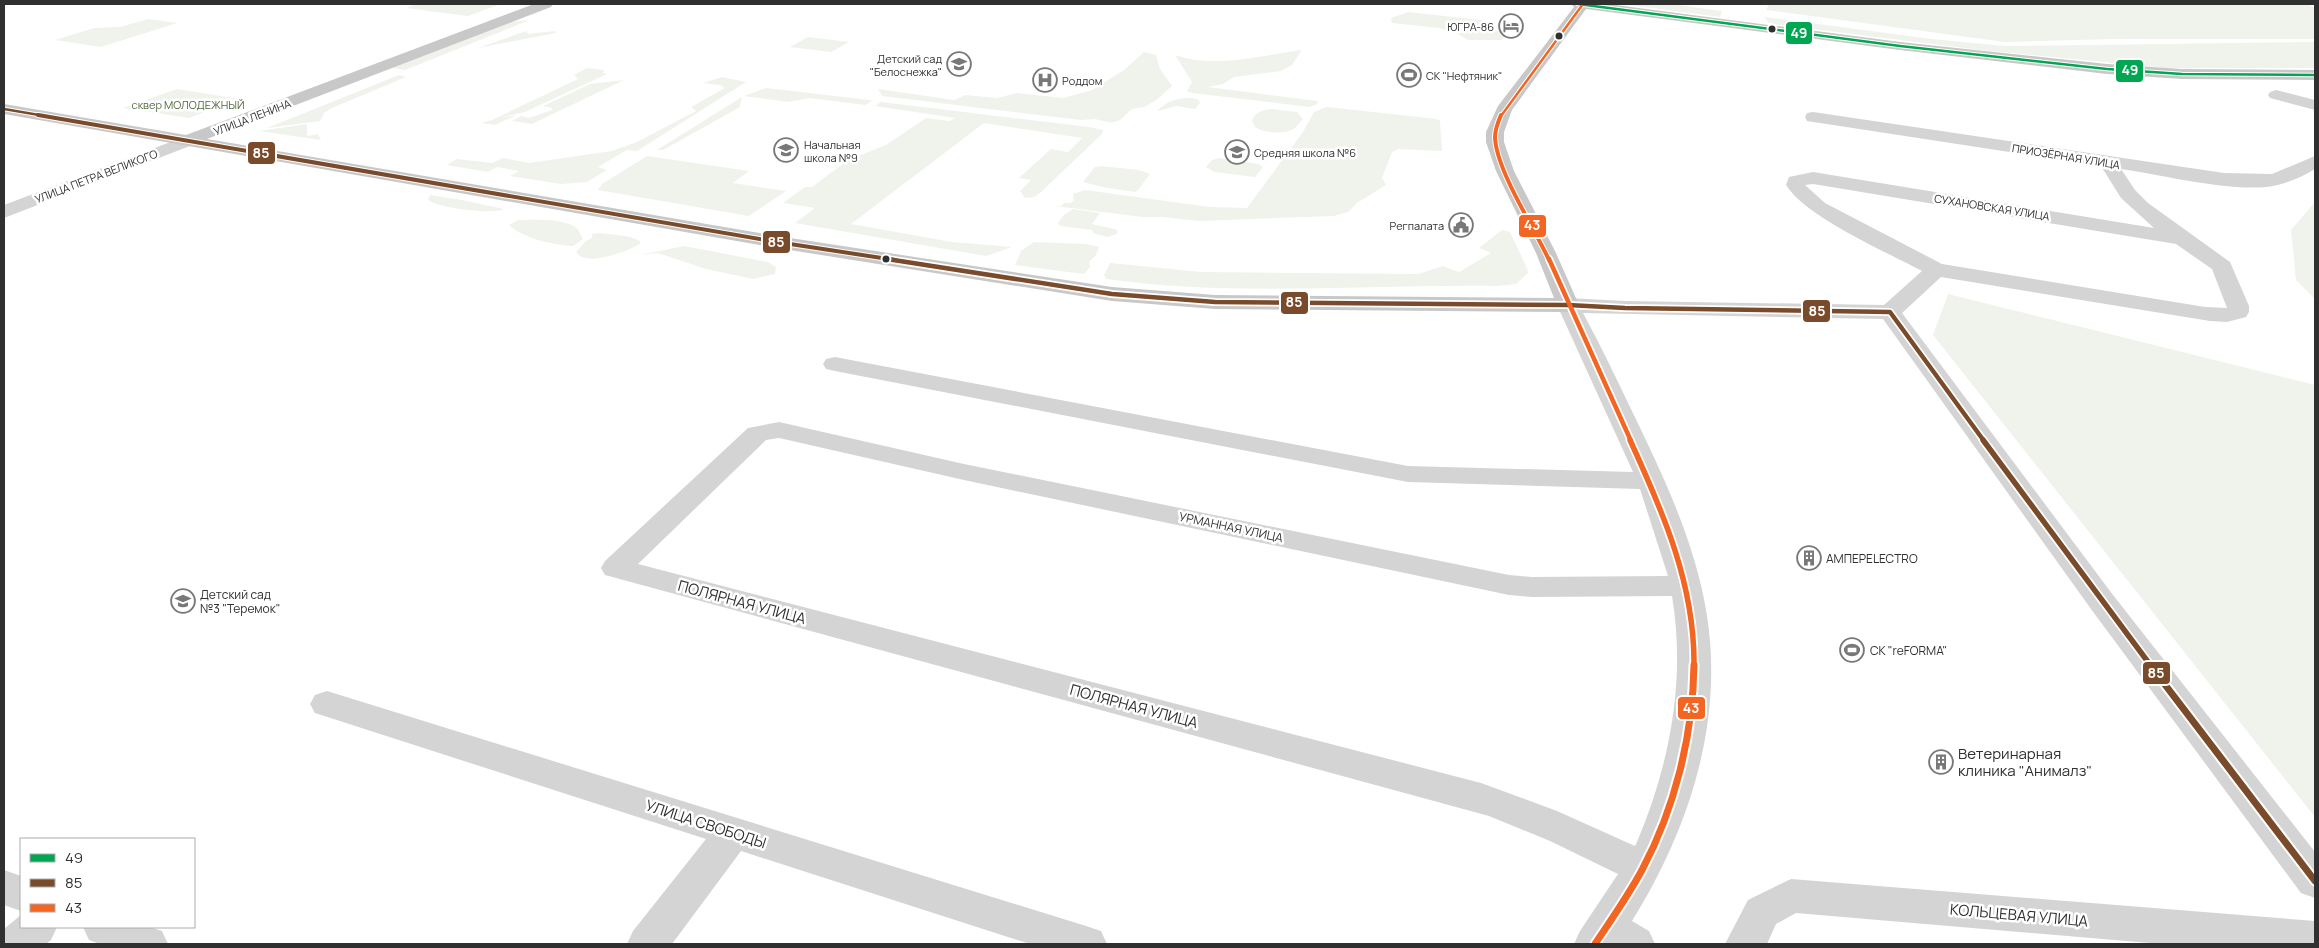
<svg xmlns="http://www.w3.org/2000/svg" width="2319" height="948" viewBox="0 0 2319 948" font-family="Manrope,sans-serif">
  <rect width="100%" height="100%" fill="#fff"/>
  <path fill="#f0f3ec" d="M416,4H501L468,16L406,8Z
    M1622,4H1670L1722,11L1720,17Z
    M1769,4H2306L2315,8V39H2113L2005,42L1766,10Z
    M1408,12L1481,20L1488,23L1489,29L1508,33L1501,40H1468L1456,33L1439,28L1392,23L1391,18Z
    M1764,17L1932,39L2005,46L2315,42V68H2167L1980,50L1773,24L1768,22Z
    M148,19L177,23L101,47L55,40L94,28L120,27Z
    M530,20L405,70L392,68L507,22Z
    M526,31L528,34L555,31L556,33L478,48Z
    M808,37L849,42L831,52L790,47Z
    M1302,50L1292,65L1281,71L1234,77L1223,84L1208,87L1318,101L1317,104L1309,107L1192,93L1187,91L1192,82L1175,55C1213,69 1263,55 1302,50Z
    M1144,52L1156,55L1160,69L1172,86L1155,101L1144,107L1132,109L1120,120L1111,123L1095,119L1081,120L882,96L878,89L954,100L965,95L997,98L1017,93L1063,98L1092,90L1124,70Z
    M587,68L604,70L603,73L607,74L525,112L498,118L517,115L495,125L481,123L492,120L578,79L574,75Z
    M399,75L406,77L332,108L324,113L320,121L267,128Z
    M722,77L746,82L637,151L627,150L598,167L607,170L587,182L561,184L510,176L519,171L497,167L488,172L447,165L457,159L492,163L503,158L529,163L612,151L637,142L696,111L691,107L725,88L720,85L703,83Z
    M624,80L532,124L512,121L521,116L529,118L552,110V108L543,106L590,84Z
    M766,88L870,100L872,101L865,105L810,98L789,102L744,96Z
    M177,89L239,99L189,118L123,108Z
    M742,97L740,107L663,150H657Z
    M1193,98L1199,100L1200,103L1195,109L1177,106L1157,111C1169,100 1176,98 1193,98Z
    M881,102L1089,127L1103,130L1102,134L1041,192L1034,197L1025,198L1020,191L1031,180L1019,178L1051,149L1068,152L1082,138L984,123L851,224L952,242L1012,247L986,256L795,223L815,208L783,203L805,187H812L848,160L886,145L926,118L950,121L955,118L875,106Z
    M1327,107L1437,119L1440,121L1442,151L1398,149L1392,152L1382,178L1386,185L1357,203L1348,212L1334,216L1199,221L1162,217H1142L1055,206H1061L1064,203H1070L1074,200L1073,194L1085,190L1210,207L1247,208L1303,132L1314,112Z
    M1272,109L1297,112L1303,119C1300,122 1298,125 1295,128C1286,135 1263,133 1255,127L1252,121C1254,112 1264,110 1272,109Z
    M307,124V136L318,134L321,140L259,131Z
    M647,156L749,171L733,183L786,191L749,216L598,190L602,184Z
    M1219,158L1259,164L1263,167L1255,177L1214,172L1206,167L1212,160Z
    M1101,166L1139,170L1150,174L1138,190L1135,192L1107,188L1083,182L1095,167Z
    M430,195L462,200L504,209C493,215 438,208 428,200Z
    M2315,202V299L2296,280L2291,230Z
    M1073,209L1100,213L1092,224L1114,229L1117,230V234L1107,237L1093,233L1092,230L1060,226L1058,223L1064,215Z
    M518,220C534,220 558,218 574,226C579,229 580,234 583,239L573,246C554,245 524,239 509,225Z
    M1502,230L1510,232L1527,268L1528,273L1516,284L1497,286C1366,284 1235,297 1106,279L1104,275L1110,263L1201,272L1418,274L1443,266L1459,272L1491,253L1479,248Z
    M599,233C613,235 627,234 640,241V244C627,251 586,268 576,252L586,241L592,238V234Z
    M1034,242L1086,244L1099,247L1096,255L1089,262L1090,267L1084,274L1015,265L1021,251Z
    M684,246L768,262L776,267L775,274L753,279L706,269L658,253L640,255Z
    M1948,294L2315,385V817L1933,335Z"/>
  <g fill="none" stroke-linecap="round" stroke-linejoin="round">
    <path fill="#d4d4d4" fill-rule="evenodd" d="M2276,90L2315,100V110L2270,98L2268,95L2270,92Z
      M1813,112L2224,173L2272,174L2315,156V169C2302,177 2288,183 2273,186C2234,193 2163,175 2121,169L2135,190L2148,203L2230,262L2249,306V312L2246,317L2227,322L2210,321L1941,277L1902,313L2113,595L2315,852V898L2301,893L2091,609L1883,319L1583,313C1600,344 1615,376 1630,407C1662,473 1696,543 1707,616C1724,724 1688,831 1632,921L1649,931L1655,944H1574L1580,931L1618,874L1550,841L1489,816L605,575L601,568L605,561L748,428L779,422L964,464L1509,575L1532,577L1668,576L1640,489L1408,482L835,371L826,369L823,364L826,359L835,357L1408,466L1633,472L1557,305L1560,300L1568,298L1625,301L1884,305L1922,271C1885,251 1807,218 1786,185L1789,177L1813,172L2154,228L2121,198L2101,166L1807,121L1805,117L1807,113ZM1813,184L2176,244L2212,269L2227,308L2205,307L1942,264L1825,203L1805,185ZM779,438L964,480L1509,595L1532,597L1672,596C1686,680 1670,764 1637,842L1635,846L1557,811L1481,783L638,564L766,440Z
      M189,135L195,136L198,140L195,144L4,218V205Z
      M327,691L1086,926L1101,931L1107,944H1030L741,851L672,944H627L633,931L706,839L315,713L310,704L315,695Z
      M4,870L21,876V911L4,905Z
      M1791,879L2315,921V944H2162L1796,913L1776,924L1767,944H1725L1748,900Z
      M21,915V927H57L51,940L46,944H4V929Z
      M83,927H150L162,931L168,944H100L89,940Z"/>
    <path fill="#c8c8c8" fill-rule="evenodd" d="M534,4H553L551,7L207,139L777,236L1112,287L1215,295L1554,298L1536,253L1496,171L1486,142V132L1498,106L1574,7L1571,4H1608L1900,42L2107,64L2182,69L2315,70V80L2182,79L2107,74L1900,50L1586,9L1512,110L1504,132V142L1514,171L1556,253L1579,305L1576,310L1568,312L1215,309L1112,301L777,248L4,114V104L186,135Z"/>
    <g stroke="#fff" stroke-width="4.5">
      <path id="bus-1" d="M1578,4L1900,46L2107,69L2182,74L2315,75"/>
    </g>
    <g stroke="#fff" stroke-width="4.5">
      <path id="bus-2-far4" d="M4,109L45,116"/>
    </g>
    <g stroke="#fff" stroke-width="6">
      <path id="bus-2-far3" d="M38,115L777,242L895,260"/>
    </g>
    <g stroke="#fff" stroke-width="8">
      <path id="bus-2-far2" d="M887,259L1112,294L1215,302L1568,305L1625,308L1890,312L1984,441"/>
    </g>
    <g stroke="#fff" stroke-width="9">
      <path id="bus-2-far1" d="M1983,440L2151,666"/>
    </g>
    <g stroke="#fff" stroke-width="11">
      <path id="bus-2" d="M2150,665L2315,881"/>
    </g>
    <g stroke="#fff" stroke-width="4.5">
      <path id="bus-3-far4" d="M1501,116L1583,4"/>
    </g>
    <g stroke="#fff" stroke-width="6">
      <path id="bus-3-far3" d="M1501,115C1498,122 1495,129 1495,137C1496,170 1535,229 1549,260"/>
    </g>
    <g stroke="#fff" stroke-width="8">
      <path id="bus-3-far2" d="M1549,259L1631,441"/>
    </g>
    <g stroke="#fff" stroke-width="9">
      <path id="bus-3-far1" d="M1630,440C1663,512 1695,585 1694,666"/>
    </g>
    <g stroke="#fff" stroke-width="11">
      <path id="bus-3" d="M1595,944C1611,920 1628,896 1642,870C1675,808 1693,735 1694,665"/>
    </g>
    <use href="#bus-1" stroke="#00a651" stroke-width="2.5"/>
    <use href="#bus-2-far4" stroke="#7a4b2a" stroke-width="2.5"/>
    <use href="#bus-2-far3" stroke="#7a4b2a" stroke-width="4"/>
    <use href="#bus-2-far2" stroke="#7a4b2a" stroke-width="4.5"/>
    <use href="#bus-2-far1" stroke="#7a4b2a" stroke-width="5.5"/>
    <use href="#bus-2" stroke="#7a4b2a" stroke-width="7"/>
    <use href="#bus-3-far4" stroke="#f26522" stroke-width="2.5"/>
    <use href="#bus-3-far3" stroke="#f26522" stroke-width="4"/>
    <use href="#bus-3-far2" stroke="#f26522" stroke-width="4.5"/>
    <use href="#bus-3-far1" stroke="#f26522" stroke-width="5.5"/>
    <use href="#bus-3" stroke="#f26522" stroke-width="7"/>
  </g>
  <defs>
    <g id="hotel-ring" transform="scale(1.25)"><circle r="9.5" fill="#fff" stroke="#787878" stroke-width="1.5"/><path d="M-6-4.5h1.5V1H6V5H4.5V3h-9V5H-6ZM-4 0a1.8 1.8 0 1 1 3.6 0ZM.5 0V-2.5h3Q6-2.5 6 0Z" fill="#787878"/></g>
    <g id="school-ring" transform="scale(1.25)"><circle r="9.5" fill="#fff" stroke="#787878" stroke-width="1.5"/><path d="M0-5L7-2L0 1L-7-2ZM-4 1L0 2.5L4 1V4Q0 6-4 4Z" fill="#787878"/></g>
    <g id="stadium-ring" transform="scale(1.25)"><circle r="9.5" fill="#fff" stroke="#787878" stroke-width="1.5"/><path d="M0-5a6.5 5 0 1 0 0 10a6.5 5 0 1 0 0-10ZM-3.5-1.8h7v3.6h-7Z" fill="#787878"/></g>
    <g id="hospital-ring" transform="scale(1.25)"><circle r="9.5" fill="#fff" stroke="#787878" stroke-width="1.5"/><path d="M-5-5h3v3.5h4V-5h3V5h-3V1.5h-4V5h-3Z" fill="#787878"/></g>
    <g id="civic-ring" transform="scale(1.25)"><circle r="9.5" fill="#fff" stroke="#787878" stroke-width="1.5"/><path d="M-.6-6.5H3V-4.5H.6V-3L4-1V1h2V6H-6V1h2V-1L-.6-3ZM-1.2 2.5V6h2.4V2.5Z" fill="#787878"/></g>
    <g id="building-ring" transform="scale(1.25)"><circle r="9.5" fill="#fff" stroke="#787878" stroke-width="1.5"/><path d="M-4-6H4V6H1V3H-1V6H-4ZM-2.5-4.3h1.7v1.8h-1.7ZM.8-4.3h1.7v1.8H.8ZM-2.5-1h1.7V.8h-1.7ZM.8-1h1.7V.8H.8Z" fill="#787878"/></g>
  </defs>
  <g fill-rule="evenodd">
    <use href="#hotel-ring" x="1511" y="26"/>
    <use href="#school-ring" x="959" y="64"/>
    <use href="#stadium-ring" x="1409" y="75"/>
    <use href="#hospital-ring" x="1045" y="80"/>
    <use href="#school-ring" x="786" y="150"/>
    <use href="#school-ring" x="1237" y="152"/>
    <use href="#civic-ring" x="1461" y="225"/>
    <use href="#building-ring" x="1809" y="558"/>
    <use href="#school-ring" x="183" y="601"/>
    <use href="#stadium-ring" x="1852" y="650"/>
    <use href="#building-ring" x="1941" y="762"/>
  </g>
  <g fill="#303030" stroke="#fff" stroke-width="2">
    <circle cx="1772" cy="29" r="4.5"/>
    <circle cx="1559" cy="36" r="4.5"/>
    <circle cx="886" cy="259" r="4.5"/>
  </g>
  <g text-anchor="middle" dominant-baseline="central" stroke-width="5" stroke-linejoin="round" paint-order="stroke">
    <g font-size="11" fill="#303030" stroke="#fff" text-anchor="start">
      <text x="1494" y="26" text-anchor="end">ЮГРА-86</text>
      <text x="942" y="58" text-anchor="end">Детский сад<tspan x="942" dy="13">"Белоснежка"</tspan></text>
      <text x="1426" y="75">СК "Нефтяник"</text>
      <text x="1062" y="80">Роддом</text>
      <text x="804" y="144">Начальная<tspan x="804" dy="13">школа №9</tspan></text>
      <text x="1254" y="152">Средняя школа №6</text>
      <text x="1444" y="225" text-anchor="end">Регпалата</text>
    </g>
    <g font-size="11" fill="#546a40" stroke="#fff">
      <text x="188" y="104">сквер МОЛОДЕЖНЫЙ</text>
    </g>
    <g font-size="11" fill="#303030" stroke="#fff">
      <text transform="translate(252 117) rotate(-21)">УЛИЦА ЛЕНИНА</text>
      <text transform="translate(2066 156) rotate(9)">ПРИОЗЁРНАЯ УЛИЦА</text>
      <text transform="translate(96 176) rotate(-21)">УЛИЦА ПЕТРА ВЕЛИКОГО</text>
      <text transform="translate(1992 207) rotate(9)">СУХАНОВСКАЯ УЛИЦА</text>
    </g>
    <g font-size="12" fill="#303030" stroke="#fff">
      <text transform="translate(1231 527) rotate(12)">УРМАННАЯ УЛИЦА</text>
    </g>
    <g font-size="12" fill="#303030" stroke="#fff" text-anchor="start">
      <text x="1826" y="558">АМПЕРELECTRO</text>
      <text x="200" y="594">Детский сад<tspan x="200" dy="14">№3 "Теремок"</tspan></text>
      <text x="1870" y="650">СК "reFORMA"</text>
    </g>
    <g font-size="15" fill="#303030" stroke="#fff">
      <text transform="translate(742 602) rotate(15)">ПОЛЯРНАЯ УЛИЦА</text>
      <text transform="translate(1134 706) rotate(15)">ПОЛЯРНАЯ УЛИЦА</text>
      <text transform="translate(706 824) rotate(18)">УЛИЦА СВОБОДЫ</text>
      <text transform="translate(2019 915) rotate(5)">КОЛЬЦЕВАЯ УЛИЦА</text>
    </g>
    <g font-size="15" fill="#303030" stroke="#fff" text-anchor="start">
      <text x="1958" y="753">Ветеринарная<tspan x="1958" dy="17">клиника "Анималз"</tspan></text>
    </g>
  </g>
  <g stroke="#fff" stroke-width="2">
    <rect x="1785" y="21" width="28" height="24" rx="5" fill="#00a651"/>
    <rect x="2115" y="59" width="29" height="24" rx="5" fill="#00a651"/>
    <rect x="247" y="141" width="29" height="24" rx="5" fill="#7a4b2a"/>
    <rect x="1518" y="214" width="29" height="24" rx="5" fill="#f26522"/>
    <rect x="762" y="230" width="29" height="24" rx="5" fill="#7a4b2a"/>
    <rect x="1280" y="291" width="29" height="24" rx="5" fill="#7a4b2a"/>
    <rect x="1802" y="299" width="29" height="24" rx="5" fill="#7a4b2a"/>
    <rect x="2142" y="661" width="29" height="24" rx="5" fill="#7a4b2a"/>
    <rect x="1677" y="696" width="29" height="24" rx="5" fill="#f26522"/>
  </g>
  <g font-size="14" text-anchor="middle" font-weight="bold" fill="#fff">
    <text x="1799" y="38">49</text>
    <text x="2130" y="75">49</text>
    <text x="261" y="158">85</text>
    <text x="1532" y="230">43</text>
    <text x="776" y="247">85</text>
    <text x="1294" y="307">85</text>
    <text x="1817" y="316">85</text>
    <text x="2156" y="678">85</text>
    <text x="1691" y="713">43</text>
  </g>
  <rect width="2319" height="948" fill="none" stroke="#303030" stroke-width="10"/>
  <rect x="20" y="838" width="175" height="90" fill="#ffffff" stroke="#acacac"/>
  <rect x="30" y="854" width="25" height="8" fill="#00a651" stroke="#acacac"/>
  <text x="65" y="863" font-size="15" fill="#303030">49</text>
  <rect x="30" y="879" width="25" height="8" fill="#7a4b2a" stroke="#acacac"/>
  <text x="65" y="888" font-size="15" fill="#303030">85</text>
  <rect x="30" y="904" width="25" height="8" fill="#f26522" stroke="#acacac"/>
  <text x="65" y="913" font-size="15" fill="#303030">43</text>
</svg>
